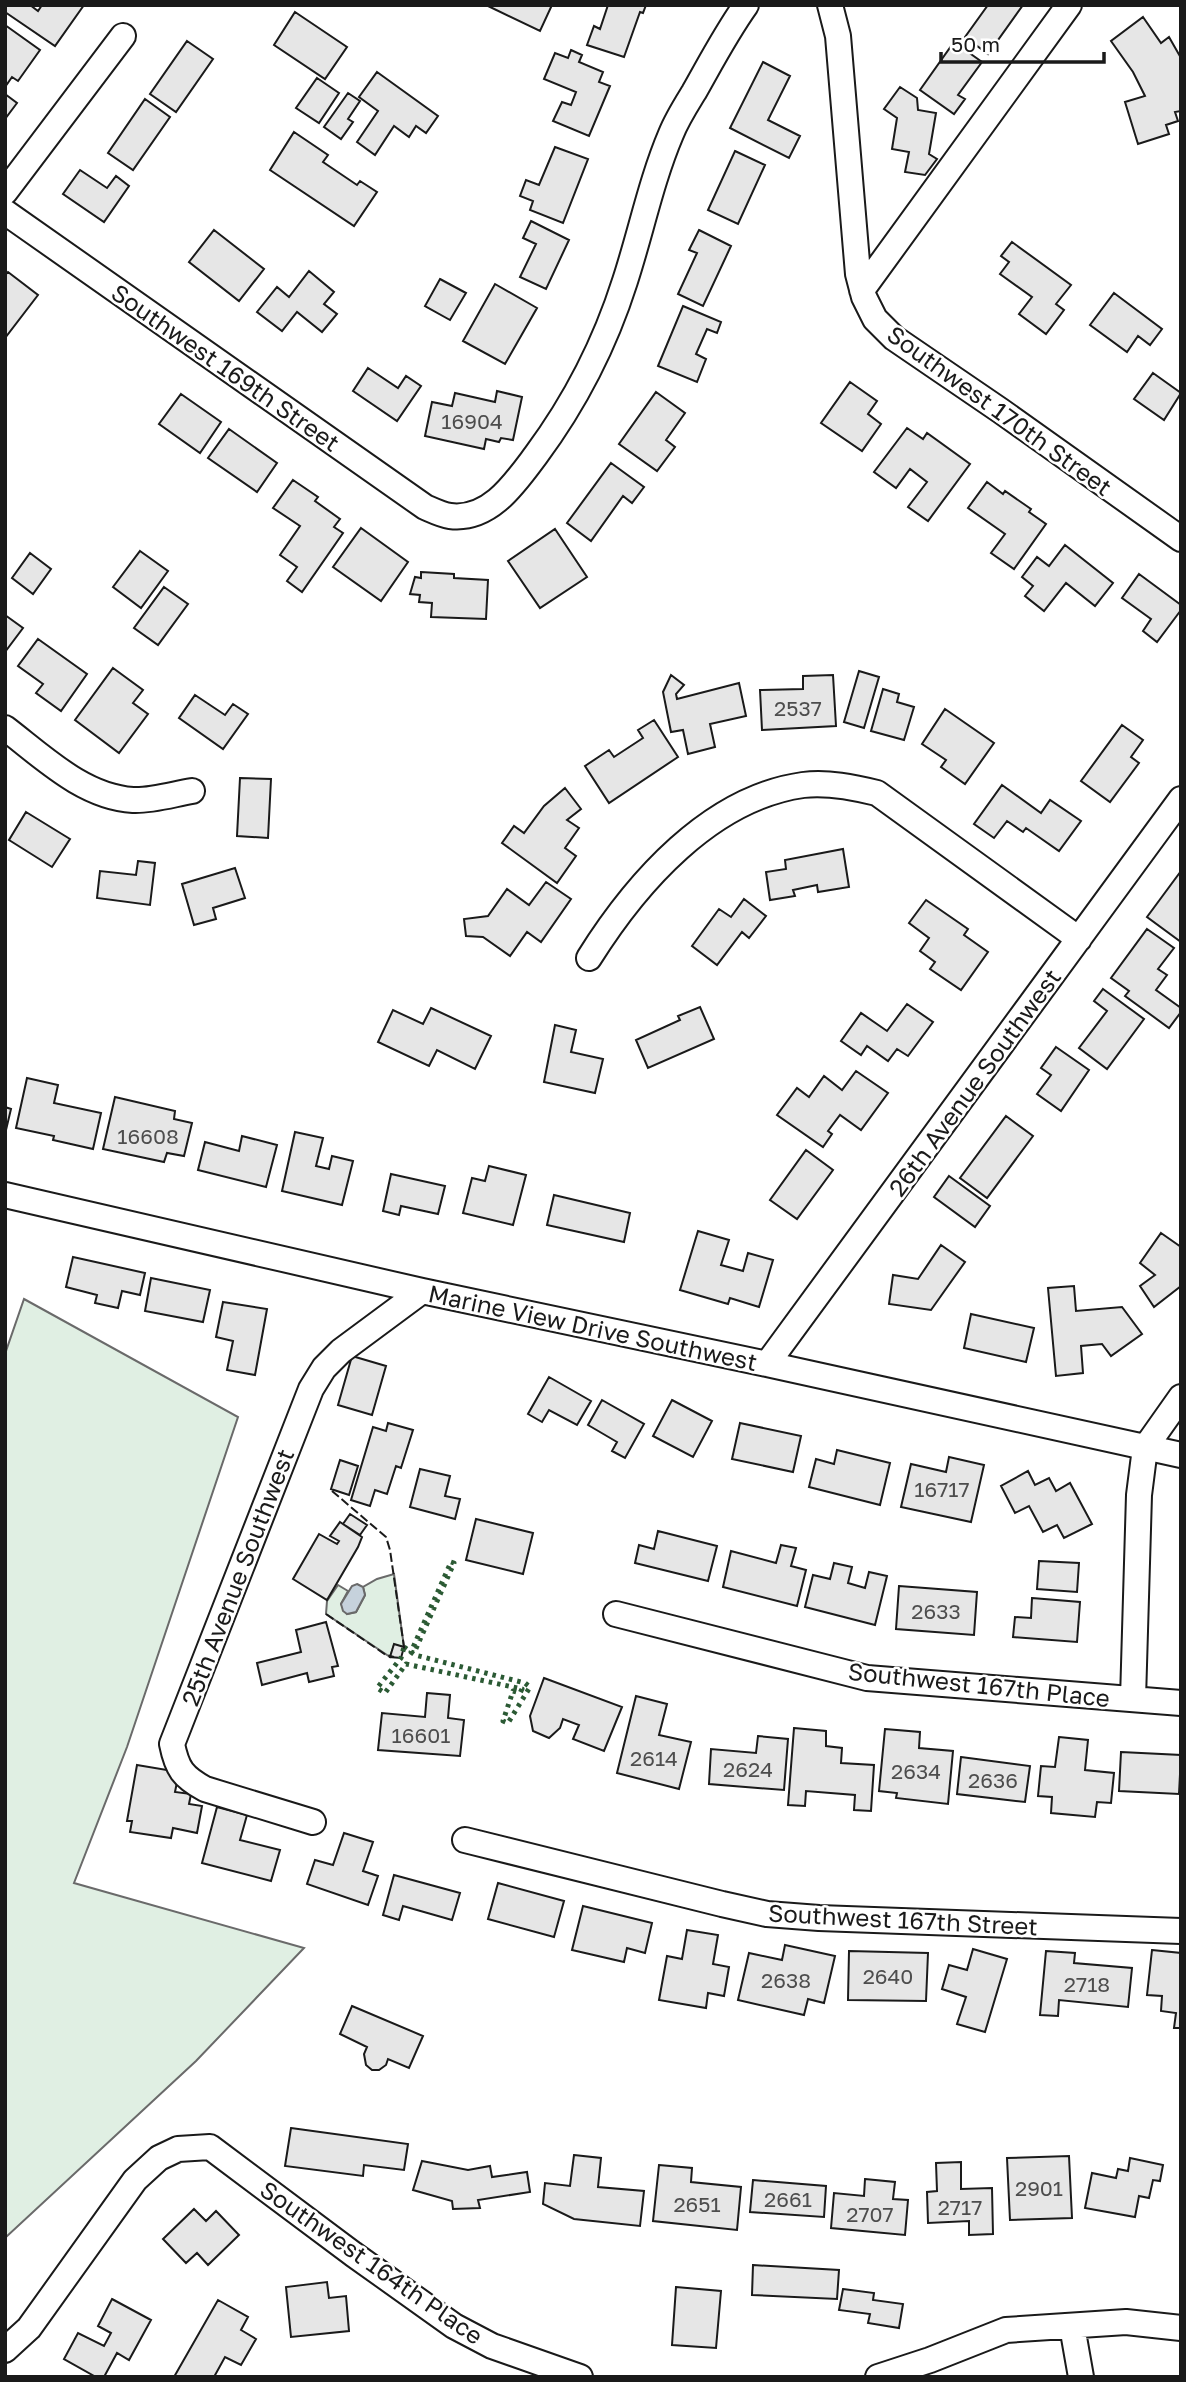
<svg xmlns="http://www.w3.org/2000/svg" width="1186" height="2382" viewBox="0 0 1186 2382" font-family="'Golos Text',sans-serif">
  <rect width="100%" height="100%" fill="#fff"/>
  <path fill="#e0efe3" stroke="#6a6a6a" stroke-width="2" d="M24,1299L238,1417L127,1747L74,1883L304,1948L196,2061L5,2238V1354Z
    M394,1574L404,1647L394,1645L390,1657L326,1614L327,1601L338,1585L348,1591L341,1604L347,1614L356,1612L365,1595L363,1587L377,1579Z"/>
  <path fill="#c6d2dc" stroke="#6a6a6a" stroke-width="2" d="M357,1584L363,1587L365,1595L356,1612L347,1614L343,1611L341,1604L352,1586Z"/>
  <path fill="#e6e6e6" stroke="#1a1a1a" stroke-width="2" d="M5,5H30L38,11L42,5H84L55,46L5,12Z
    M486,5H552L540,31Z
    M608,5H646L643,13L640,12L624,57L587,45L594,26L600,29Z
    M988,5H1023L988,54L965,37Z
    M295,12L347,47L325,79L274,45Z
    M1143,17L1161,43L1169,37L1181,58V111L1175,112L1178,121L1166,125L1169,134L1138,144L1125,102L1145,96L1133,72L1111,41Z
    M5,25L40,50L18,81L12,77L5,87Z
    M187,41L213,59L176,112L150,94Z
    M954,42L982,62L958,95L965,99L954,114L920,90Z
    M571,50L582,55L579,62L603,72L599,82L610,86L589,136L553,121L562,102L571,105L576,92L544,79L555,53L568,58Z
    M763,62L790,76L768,120L800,136L789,158L730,128Z
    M377,72L438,116L426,133L416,126L409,137L394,126L375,155L357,142L378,111L359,97Z
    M317,78L339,93L319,123L296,108Z
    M900,87L917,98L918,110L936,113L929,154L937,159L925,175L905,172L909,152L892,149L897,118L884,109Z
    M348,93L360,101L348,119L353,122L341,139L324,127Z
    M5,94L17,103L5,119Z
    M145,99L170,117L133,170L108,153Z
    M294,132L328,155L323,162L357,185L360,181L377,192L354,226L270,170Z
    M555,147L588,159L563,223L530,210L533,201L520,196L526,180L539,185Z
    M735,151L765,165L738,224L708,210Z
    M80,170L107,188L116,176L129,186L104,222L63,194Z
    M531,221L569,240L546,289L520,277L536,244L523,238Z
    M214,230L264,269L239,301L189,262Z
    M699,230L731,246L703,306L678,294L697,253L689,250Z
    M1012,242L1071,285L1056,304L1064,310L1046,334L1019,314L1032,297L1000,274L1009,262L1001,256Z
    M309,271L334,292L324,304L337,314L322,332L297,312L282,331L257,312L277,287L289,297Z
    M8,272L38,295L5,338V275Z
    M440,279L466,293L450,320L425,306Z
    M495,284L537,308L505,364L463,341Z
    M1114,293L1162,329L1150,345L1138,336L1127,352L1090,325Z
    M683,306L721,322L717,333L707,329L696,354L706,359L697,382L658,366Z
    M368,368L398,388L406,376L421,386L397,421L353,391Z
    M1153,373L1181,393L1164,420L1134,399Z
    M850,382L877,401L868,414L881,424L862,451L821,423Z
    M497,391L522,397L513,440L501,438L499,442L486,439L484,449L425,436L432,402L452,406L455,393L495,402Z
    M656,392L685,413L666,440L675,447L657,471L619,444Z
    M181,394L221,422L200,453L159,424Z
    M907,428L923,439L927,433L970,464L928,521L908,507L927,482L910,469L896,488L874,472Z
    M229,429L277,463L257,492L208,458Z
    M611,463L644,487L632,503L623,496L591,541L567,523Z
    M293,480L318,497L315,501L340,519L334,527L343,533L302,592L287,581L297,567L280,555L300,526L273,508Z
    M987,482L1003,494L1005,491L1031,509L1029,512L1046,524L1014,569L991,553L1005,534L968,508Z
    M361,528L408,562L381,601L333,567Z
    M555,529L587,577L540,608L508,561Z
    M1065,545L1113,583L1095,606L1066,583L1044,611L1025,596L1033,586L1022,577L1037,557L1049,566Z
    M140,551L168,571L141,608L113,587Z
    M30,553L51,569L33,594L12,578Z
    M421,572L454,574V578L488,580L486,619L431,617L432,603L419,602L420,595L410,594L415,577L421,578Z
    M1139,574L1181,605V610L1157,642L1143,631L1151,619L1122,598Z
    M164,587L188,604L158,645L134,628Z
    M5,615L23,628L5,652Z
    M38,639L87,674L61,711L36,693L43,684L18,666Z
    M113,668L143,690L133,703L148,714L119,753L75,720Z
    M859,671L879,677L864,728L844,722Z
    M671,675L684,685L676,694L677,699L739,683L746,716L710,724L715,747L688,754L683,730L671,732L663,692Z
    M833,675L836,726L762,730L760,690L803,689V676Z
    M883,689L899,694L897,702L914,707L904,740L871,731Z
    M195,695L225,715L233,704L248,714L223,749L179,718Z
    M945,709L994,743L965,784L941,767L946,760L922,744Z
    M654,720L678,757L609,803L585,766L609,750L614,757L643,738L638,730Z
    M1122,725L1143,740L1131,757L1139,763L1110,802L1081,781Z
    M240,778L271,779L268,838L237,836Z
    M1002,785L1041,813L1050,800L1081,821L1059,851L1026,828L1023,832L1007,821L994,838L974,824Z
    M565,788L581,809L567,820L579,828L565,848L576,856L557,883L502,843L514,826L524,833L544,806Z
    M26,812L70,839L52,867L9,840Z
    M843,849L849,887L818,892L817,885L793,890L795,896L770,900L766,872L786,869L785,860Z
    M138,861L155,863L150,905L97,898L100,871L136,875Z
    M235,868L245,898L213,908L216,919L194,925L182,884Z
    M1181,871V942L1147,917Z
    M546,882L571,899L541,942L527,932L510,956L483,937L466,936L464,919L488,916L507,889L529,905Z
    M744,899L766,916L749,938L742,932L717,965L692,946L719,909L731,917Z
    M926,900L968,929L964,935L988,952L961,990L930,969L935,962L920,951L929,938L909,923Z
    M1147,929L1174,948L1158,969L1167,975L1156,990L1181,1008V1012L1169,1028L1125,996L1129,991L1111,978Z
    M1103,989L1144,1019L1107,1069L1079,1048L1107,1011L1094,1001Z
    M907,1004L933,1022L908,1056L897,1049L888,1061L867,1046L861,1055L841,1041L861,1013L887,1031Z
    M700,1007L714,1039L648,1068L636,1040L680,1020L678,1016Z
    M431,1008L491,1036L475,1069L437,1050L429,1066L378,1042L393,1010L423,1024Z
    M555,1025L576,1030L571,1052L603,1059L595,1093L544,1082Z
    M1056,1047L1089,1070L1061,1111L1037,1094L1051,1075L1041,1068Z
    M856,1071L888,1093L861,1130L840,1115L828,1131L832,1134L823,1147L777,1115L797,1088L809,1097L824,1076L842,1090Z
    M27,1078L58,1085L54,1103L101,1113L93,1149L53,1140L54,1136L16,1128Z
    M115,1097L175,1111L174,1119L192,1123L184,1156L167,1153L164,1162L103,1149Z
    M5,1107L11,1109L6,1130H5Z
    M1006,1116L1033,1136L987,1198L960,1178Z
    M295,1132L323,1138L316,1166L329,1169L332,1156L353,1161L342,1205L282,1191Z
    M242,1136L277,1145L266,1187L198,1170L205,1142L239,1151Z
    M806,1150L833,1170L797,1219L770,1200Z
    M489,1166L526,1175L513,1225L463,1213L472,1178L485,1181Z
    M391,1174L445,1186L438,1214L401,1206L399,1215L383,1211Z
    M949,1176L990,1206L975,1227L934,1197Z
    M554,1195L630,1213L624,1242L547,1225Z
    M698,1231L729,1240L721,1265L743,1271L748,1253L773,1260L759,1307L730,1298L728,1304L680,1290Z
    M1161,1233L1181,1247V1286L1154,1307L1140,1286L1155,1275L1140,1263Z
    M941,1245L965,1262L931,1310L889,1304L893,1275L918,1279Z
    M73,1257L145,1273L140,1295L122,1291L118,1308L95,1303L97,1295L66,1287Z
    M151,1278L210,1290L203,1322L145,1311Z
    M1074,1286L1076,1311L1122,1307L1142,1334L1111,1356L1102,1344L1081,1346L1083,1373L1056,1376L1048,1288Z
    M223,1302L267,1309L255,1375L227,1370L233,1341L216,1337Z
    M971,1314L1034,1328L1026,1362L964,1348Z
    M352,1356L386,1366L372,1415L338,1405Z
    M549,1377L591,1401L577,1425L549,1410L542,1422L528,1414Z
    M602,1400L644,1424L625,1458L612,1451L617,1442L588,1425Z
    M672,1400L712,1421L693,1457L653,1436Z
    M388,1423L413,1430L401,1468L396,1466L387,1494L375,1490L370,1506L351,1500L373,1427L386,1431Z
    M740,1423L801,1436L793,1472L732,1459Z
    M837,1450L890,1463L880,1505L809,1487L816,1459L834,1464Z
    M949,1457L984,1465L971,1522L901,1507L911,1464L946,1472Z
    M340,1460L358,1466L349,1495L331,1489Z
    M420,1469L450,1476L445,1496L460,1499L455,1519L410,1507Z
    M1028,1471L1035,1485L1049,1478L1056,1491L1070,1483L1092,1524L1064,1538L1057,1525L1043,1532L1029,1506L1015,1513L1001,1486Z
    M350,1514L367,1525L360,1535L343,1524Z
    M476,1519L533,1533L523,1574L466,1560Z
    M340,1522L362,1537L358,1547L327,1600L293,1579L319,1534L337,1544L339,1541L330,1536Z
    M658,1531L717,1546L708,1581L635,1563L639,1545L654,1549Z
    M781,1545L796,1548L791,1566L806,1570L797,1606L723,1587L731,1551L776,1563Z
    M1039,1561L1079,1563L1077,1592L1037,1589Z
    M834,1563L852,1567L848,1583L865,1588L869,1572L887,1576L875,1625L805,1607L813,1575L830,1579Z
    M899,1586L977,1592L974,1635L896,1629Z
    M1032,1598L1080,1602L1077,1642L1013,1637L1015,1617L1031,1618Z
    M326,1622L338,1666L332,1667L334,1676L309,1682L307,1673L262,1685L257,1663L301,1652L296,1630Z
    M394,1644L404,1647L401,1658L390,1657Z
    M544,1678L622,1707L604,1751L573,1739L579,1725L563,1719L560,1728L549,1738L533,1731L530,1716Z
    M427,1693L450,1695L448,1718L464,1720L460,1756L378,1750L382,1713L425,1717Z
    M636,1696L667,1704L659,1735L691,1742L679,1789L617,1773Z
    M794,1728L826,1731V1746L842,1748L841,1763L874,1765L871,1811L854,1810L855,1795L806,1791L805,1806L788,1805Z
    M885,1729L920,1732L919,1748L953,1751L948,1804L896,1798L897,1793L879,1791Z
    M758,1736L788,1739L784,1790L709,1784L711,1749L756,1753Z
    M1059,1737L1088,1740L1085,1770L1114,1773L1111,1803L1097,1802L1095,1817L1051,1813L1052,1797L1038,1796L1041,1766L1055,1767Z
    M1121,1752L1181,1755L1179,1794L1119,1791Z
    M961,1757L1030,1766L1025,1802L957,1794Z
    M137,1765L179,1772L175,1792L191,1794L189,1804L202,1806L197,1833L173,1828L171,1838L130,1832L132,1821H127Z
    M217,1807L247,1815L240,1840L280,1850L271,1881L202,1863Z
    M344,1833L373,1842L363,1871L378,1876L368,1905L307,1884L315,1860L333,1865Z
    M394,1875L460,1893L452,1920L403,1906L399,1920L383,1915Z
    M498,1883L564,1901L554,1937L488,1919Z
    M583,1906L652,1923L645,1953L627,1948L624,1962L572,1950Z
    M687,1930L718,1935L713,1964L729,1967L724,1996L708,1993L706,2008L659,2000L667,1956L682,1959Z
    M785,1945L835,1956L824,2003L808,1999L804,2015L738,2000L749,1953L782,1960Z
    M973,1949L1007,1959L985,2032L957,2024L966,1997L942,1989L949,1965L967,1970Z
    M1152,1950L1181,1953V2028H1174L1176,2013L1161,2011L1162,1996L1147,1995Z
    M849,1951L928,1953L926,2001L848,2000Z
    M1046,1951L1075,1953L1074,1963L1132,1968L1128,2007L1059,2000L1058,2016L1040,2015Z
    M352,2006L423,2036L409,2068L388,2059L386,2065L379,2070H372L366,2065L364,2054L367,2047L340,2034Z
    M291,2128L408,2144L404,2170L364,2165L363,2176L285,2166Z
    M574,2155L601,2158L598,2187L644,2191L640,2226L574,2219L543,2204L545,2183L570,2186Z
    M1069,2156L1072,2218L1010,2220L1007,2158Z
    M1130,2158L1163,2165L1160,2181L1153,2180L1149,2198L1139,2196L1135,2217L1085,2208L1092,2173L1116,2178L1118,2169L1128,2171Z
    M422,2161L468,2170L490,2166L492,2177L527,2172L530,2192L478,2200L480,2208L453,2209L452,2201L413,2190Z
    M961,2162V2189L992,2188L993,2234L969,2235V2221L928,2223L927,2192L937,2191L936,2163Z
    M659,2165L692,2168L691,2182L741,2187L737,2230L653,2221Z
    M865,2179L895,2182L893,2199L908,2200L905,2235L831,2228L834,2193L864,2196Z
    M753,2180L826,2186L824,2217L750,2212Z
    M194,2209L206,2221L216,2211L239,2235L208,2265L197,2253L186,2263L163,2239Z
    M753,2265L839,2270L837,2299L752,2295Z
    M327,2282L329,2298L346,2296L349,2331L291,2337L286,2287Z
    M676,2287L721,2291L716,2348L672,2345Z
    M843,2289L874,2293L873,2300L903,2304L899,2328L868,2323L870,2314L839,2310Z
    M112,2299L151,2320L129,2360L117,2353L104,2377H96L64,2359L78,2333L104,2346L111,2333L98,2326Z
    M218,2300L248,2317L241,2330L256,2339L241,2365L225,2357L214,2377H174Z"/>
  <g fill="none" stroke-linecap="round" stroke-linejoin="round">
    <g stroke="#1a1a1a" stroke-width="28">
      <path id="minor" d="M830,5L838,36L858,274L864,297L875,319L894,338L1001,411L1181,539
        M5,192L123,36
        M5,212L425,507C432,510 442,515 450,516C490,521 515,483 536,455C576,401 605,344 625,281C641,232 651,181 671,134C677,119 686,105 694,92C711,62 726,33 746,5
        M862,290L1069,5
        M5,728C42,756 83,797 133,800C151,801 174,794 192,791
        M589,958C636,883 710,798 803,785C828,782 853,787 877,793L1079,939
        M5,1195L422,1291L767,1364L1181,1455
        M767,1364L1181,799
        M616,1614L867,1678L1181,1703
        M1133,1699L1139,1495L1145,1448L1181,1397
        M313,1822L205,1789C183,1777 177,1769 172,1744L311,1389L324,1368L341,1351L422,1291
        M465,1840L722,1904L767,1914L819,1918L1181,1931
        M1072,2326L1081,2377
        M5,2350L29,2328L135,2180L159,2158L178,2149L210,2147L353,2254L454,2326L492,2346L580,2377
        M878,2377L930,2360L1006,2330L1126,2322L1181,2328"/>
    </g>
    <use href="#minor" stroke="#fff" stroke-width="24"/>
    <path stroke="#2b5a34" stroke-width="5" stroke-dasharray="3.5 5" stroke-linecap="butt" d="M451,1562L454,1563L414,1653L411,1652Z
      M404,1647L415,1655L525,1683L530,1687L508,1723L503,1721L513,1691L520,1693L522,1689L406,1664L385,1693L377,1688L401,1658Z"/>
    <path stroke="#1a1a1a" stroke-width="2" stroke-dasharray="9 3.5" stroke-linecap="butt" d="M332,1491L386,1537L390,1550L404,1647L403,1651
      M326,1614L386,1655L394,1657"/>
  </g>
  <g text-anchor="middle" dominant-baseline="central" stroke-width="5" stroke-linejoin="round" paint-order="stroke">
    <g font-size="21" fill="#4d4d4d">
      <text x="472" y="421">16904</text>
      <text x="798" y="708">2537</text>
      <text x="148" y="1136">16608</text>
      <text x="942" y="1489">16717</text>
      <text x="936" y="1611">2633</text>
      <text x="421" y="1735">16601</text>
      <text x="654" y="1758">2614</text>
      <text x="748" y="1769">2624</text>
      <text x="916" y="1771">2634</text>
      <text x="993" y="1780">2636</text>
      <text x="888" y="1976">2640</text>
      <text x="786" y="1980">2638</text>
      <text x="1087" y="1984">2718</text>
      <text x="1039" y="2188">2901</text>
      <text x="788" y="2199">2661</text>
      <text x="697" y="2204">2651</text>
      <text x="960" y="2207">2717</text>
      <text x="870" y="2214">2707</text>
    </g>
    <g font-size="24" fill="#1a1a1a" stroke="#fff">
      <text transform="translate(226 367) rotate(35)">Southwest 169th Street</text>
      <text transform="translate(1000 410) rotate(36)">Southwest 170th Street</text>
      <text transform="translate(974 1082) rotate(-54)">26th Avenue Southwest</text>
      <text transform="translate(593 1327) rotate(12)">Marine View Drive Southwest</text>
      <text transform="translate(237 1577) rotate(-69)">25th Avenue Southwest</text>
      <text transform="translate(979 1684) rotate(6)">Southwest 167th Place</text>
      <text transform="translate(903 1919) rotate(3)">Southwest 167th Street</text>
      <text transform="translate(372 2262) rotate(35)">Southwest 164th Place</text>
    </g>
  </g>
  <rect width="1186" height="2382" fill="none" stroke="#1a1a1a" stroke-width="14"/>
  <path d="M941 52v10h163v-10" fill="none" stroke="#1a1a1a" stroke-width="3.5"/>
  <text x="951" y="52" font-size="21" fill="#1a1a1a" stroke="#ffffff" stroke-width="5" paint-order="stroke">50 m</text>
</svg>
